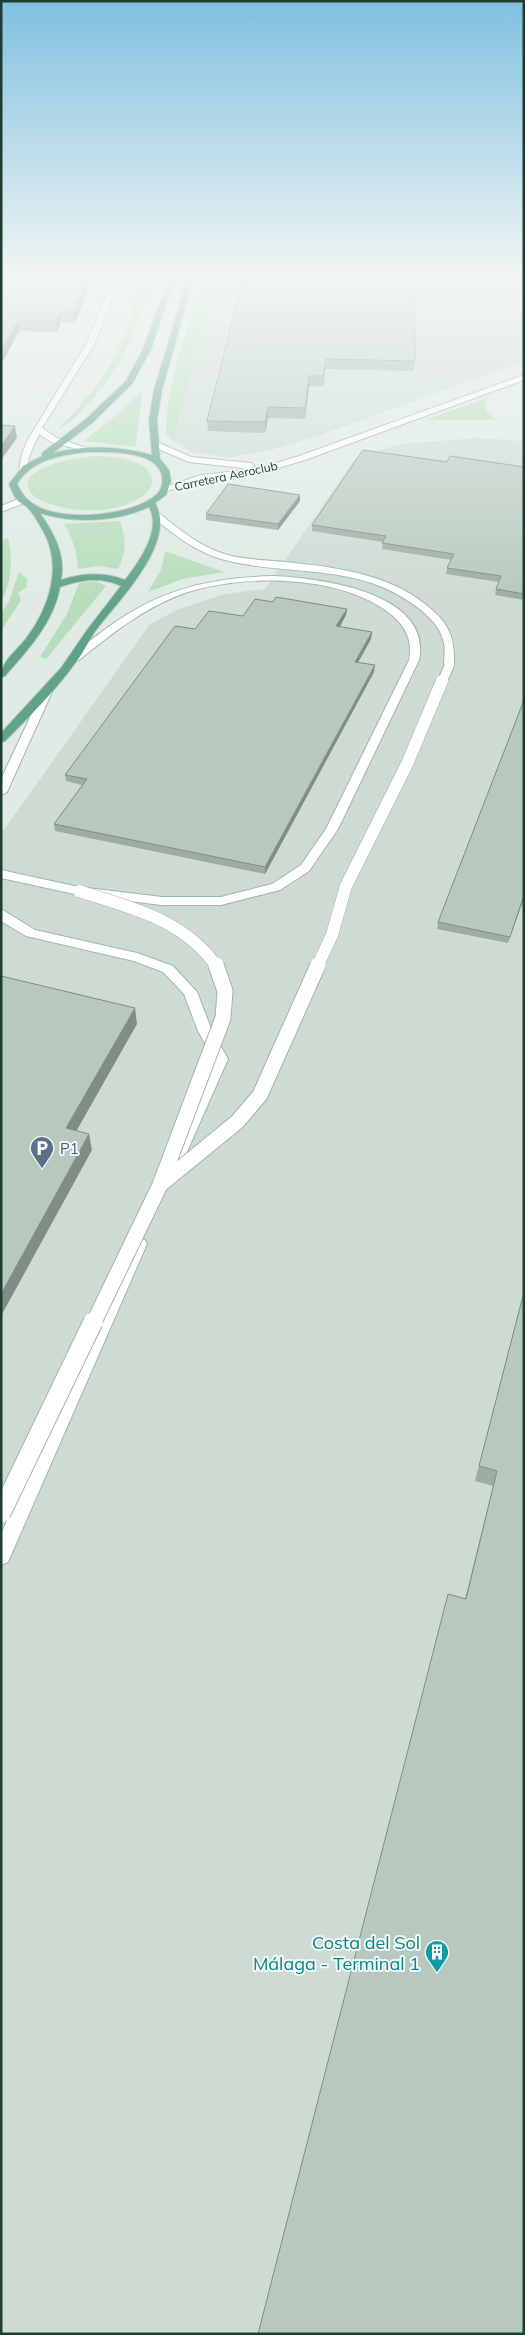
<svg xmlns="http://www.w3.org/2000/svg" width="525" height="2335" viewBox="0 0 525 2335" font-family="Mulish,sans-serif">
  <rect width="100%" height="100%" fill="#dfebe4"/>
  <path fill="#cddbd3" d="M217,276H524V361L318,436L271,450L228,458L192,452L173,441Z
    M477,438L524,441V2334H1V834L150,624L179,609L224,594L265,589L356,457L400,444Z"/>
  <path fill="#b7ddbb" d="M141,276H154C136,328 126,363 87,405C79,414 69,425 58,429C84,404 109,373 123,339C131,319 135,296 141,276Z
    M204,276H217L173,441L166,433C167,379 189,326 204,276Z
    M142,390L136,447L84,441L121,411Z
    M486,398C483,409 489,415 498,420H426Z
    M93,456C110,456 149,458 152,480C152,484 151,488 148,491C128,513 81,514 54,505C46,503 37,500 31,493C13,466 79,458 93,456Z
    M120,521C126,539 127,552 118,569L98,566L78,569C77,551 73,539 64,524Z
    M8,538C13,562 12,580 1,602V541Z
    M165,551L224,572L182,579L148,592L161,570Z
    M19,572L27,579V587L18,593L21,600L1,631V613L9,601Z
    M96,581L106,586L46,659L40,657L67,614L79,583Z"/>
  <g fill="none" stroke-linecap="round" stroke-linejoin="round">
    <g stroke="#a2b3aa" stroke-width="2">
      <path id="street" d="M114,276H120L95,343L42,428L57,438L92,450L88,452L51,442L39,434L29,457L26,470L19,472L21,457L27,441L87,343Z
        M524,375V380L305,460L258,474L202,480L167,491L163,488L201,475L257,469L299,456Z
        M151,442H157L191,457L251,463L255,466L251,469L189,462L151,446Z
        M21,498L25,501L24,503L1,512V506Z"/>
    </g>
    <g stroke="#9db7aa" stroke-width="2">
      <path id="secondary" d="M154,514H160C181,531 202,548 228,555C247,560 266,560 285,562C333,567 386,573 425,604C449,623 455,636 454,666L449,669L444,666C444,657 446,648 443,640C440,627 430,618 421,610C359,560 291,578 221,559C195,551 174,535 154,518Z
        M273,576C319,578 433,592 419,660L338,829L309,871L280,890L221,905H162L79,895L1,878V870L79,887L162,897H221L272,884L301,865L326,829L409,660C413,639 405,625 388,612C338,575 245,574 188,592C146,606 113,633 79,660L75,661L70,658C78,649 90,641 99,634C154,591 205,578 273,576Z
        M47,689L52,692L7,792L1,795V779L42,692Z
        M1,909L35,930L137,953L173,966L197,992L212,1031L228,1059L182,1163L177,1165L172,1163L170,1159L214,1059L198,1031L184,994L163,972L134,961L26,936L1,921Z
        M139,1238L145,1240L147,1244L8,1562L1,1565V1534L131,1244L133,1240Z"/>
    </g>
    <g stroke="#c0c8c5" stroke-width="2">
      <path id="primary" d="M170,276H176L151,349L132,384L92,423L53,453C86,445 120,446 152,455L149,420L154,390L188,276H194L162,390L157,420L160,459L169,470L171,481L166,495L155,503C178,542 118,601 96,630C89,640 84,652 76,662C55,691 30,716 5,741L1,742V733L61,668L87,630L121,586C100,576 81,580 60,587C54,622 27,651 5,676L1,677C1,662 16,651 25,640C49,609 64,566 42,529C38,522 33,513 27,507C25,505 20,503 18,501C14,497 11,489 9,484L23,466L42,456V453L86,419L126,381L143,349ZM88,452C108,452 157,450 162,476C163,483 162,489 157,494C134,516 64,522 37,506C27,501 22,494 17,484C32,459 61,455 88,452ZM149,507C162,530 139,562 125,580C104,572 82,573 61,580C66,555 54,533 40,513C74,524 117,522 149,507Z"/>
    </g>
    <use href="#street" fill="#fff" fill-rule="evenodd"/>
    <use href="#secondary" fill="#fff" fill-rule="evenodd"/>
    <use href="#primary" fill="#61a388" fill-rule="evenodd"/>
    <g stroke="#9db7aa" stroke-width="11" stroke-linecap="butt">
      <path id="secondary-bridge-far3" d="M442,682L449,666"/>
    </g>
    <g stroke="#9db7aa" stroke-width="13" stroke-linecap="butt">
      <path id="secondary-bridge-far2" d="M79,891C131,908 184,919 217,967
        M317,967L332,935L346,886L407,764L442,681"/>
    </g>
    <g stroke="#9db7aa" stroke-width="17" stroke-linecap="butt">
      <path id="secondary-bridge-far1" d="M161,1184L237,1122L260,1095L318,965
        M93,1324L160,1185L223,1018L225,991L216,965"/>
    </g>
    <g stroke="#9db7aa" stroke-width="21" stroke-linecap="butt">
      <path id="secondary-bridge" d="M1,1513L93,1322"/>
    </g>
    <use href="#secondary-bridge-far3" stroke="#fff" stroke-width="9"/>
    <use href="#secondary-bridge-far2" stroke="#fff" stroke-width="12"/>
    <use href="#secondary-bridge-far1" stroke="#fff" stroke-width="15"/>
    <use href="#secondary-bridge" stroke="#fff" stroke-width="19"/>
  </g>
  <path fill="#9dada4" d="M1,276H89V287L75,323L61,322L57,332L19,331Z
    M405,295L415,361L414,371L325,369L323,387L309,386L305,419L268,418L265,433L208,431L207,421Z
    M447,462L524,467V600L495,595L496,589L499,582L446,574L447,568L451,560L382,549L383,542L312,531V525Z
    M300,495V501L278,530L206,520V514Z
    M273,602L347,609L346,615L340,627L372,632L371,639L358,662L374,672L265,874L55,831L54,824L82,785L66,781L65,775L195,629L243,616Z
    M524,700V898L508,943L437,929L438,922Z
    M524,1291V2334L465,1599L493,1486L475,1481Z"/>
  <path fill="#808d86" d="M89,276V287L75,323L74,312Z
    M60,312L61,322L57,332L56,321Z
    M18,321L19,331L1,365V351Z
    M326,359L325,369L323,387V376Z
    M309,376V386L305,419V408Z
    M268,407V418L265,433V422Z
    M15,426L17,438L1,460V446Z
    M300,495V501L278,530V524Z
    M347,609L346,615L336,633V626Z
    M372,632L371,639L355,668V662Z
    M375,665L374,672L265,874V867Z
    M524,895V898L508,943Z
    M135,1008L137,1024L69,1144L66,1128Z
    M89,1134L92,1150L1,1316V1294Z"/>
  <path fill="#b7c9bf" stroke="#808d86" d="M1,276H89L74,312H60L56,321H18L1,351Z
    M244,276H405V295L414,296L415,361L326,359L323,376H309L305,408L268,407L265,422L207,421Z
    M1,425L15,426L1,446Z
    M363,450L447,462L450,456L524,467V594L496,589L501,576L447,568L454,554L382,543L386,536L312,525Z
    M228,484L300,495L278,524L206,514Z
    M276,597L347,609L336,626L372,632L355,662L375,665L265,867L54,824L87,779L65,775L175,626L195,629L209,611L243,616L255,599L273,602Z
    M524,700V895L510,937L438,922Z
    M1,976L135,1008L66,1128L89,1134L1,1294Z
    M524,1292V2334H258L448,1594L466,1599L497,1471L479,1466Z"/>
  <linearGradient id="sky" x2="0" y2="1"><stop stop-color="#80c0e0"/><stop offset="0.46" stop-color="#f1f6f3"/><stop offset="1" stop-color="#f1f6f3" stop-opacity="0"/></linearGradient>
  <rect width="525" height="602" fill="url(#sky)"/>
  <defs>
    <g id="parking-pin" transform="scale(1.25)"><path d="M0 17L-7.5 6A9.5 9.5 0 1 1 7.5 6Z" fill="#5c6f8a" stroke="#eff8f2"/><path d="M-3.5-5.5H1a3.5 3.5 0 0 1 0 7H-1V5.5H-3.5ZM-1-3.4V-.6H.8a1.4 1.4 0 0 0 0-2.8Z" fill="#fff"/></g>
    <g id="building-pin" transform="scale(1.25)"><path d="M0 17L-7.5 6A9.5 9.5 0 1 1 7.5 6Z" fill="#0f9aa8" stroke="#eff8f2"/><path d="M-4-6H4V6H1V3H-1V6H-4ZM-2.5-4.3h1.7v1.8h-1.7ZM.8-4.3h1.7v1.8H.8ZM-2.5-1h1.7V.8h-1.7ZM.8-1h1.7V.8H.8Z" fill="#fff"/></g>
  </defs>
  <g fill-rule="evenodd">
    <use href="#parking-pin" x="42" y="1148"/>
    <use href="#building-pin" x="437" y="1952"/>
  </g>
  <g text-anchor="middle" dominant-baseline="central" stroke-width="4" stroke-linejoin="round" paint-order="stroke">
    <g font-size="12" fill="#1f3c30" stroke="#eff8f2">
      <text transform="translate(226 476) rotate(-12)">Carretera Aeroclub</text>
    </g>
    <g font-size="15" fill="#4e5e75" stroke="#eff8f2" text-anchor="start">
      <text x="60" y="1148">P1</text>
    </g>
    <g font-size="18" fill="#0d838f" stroke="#eff8f2" text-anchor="end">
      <text x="420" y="1942">Costa del Sol<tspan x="420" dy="21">Málaga - Terminal 1</tspan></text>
    </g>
  </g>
  <rect width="525" height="2335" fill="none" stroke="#1f3c30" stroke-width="5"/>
</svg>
